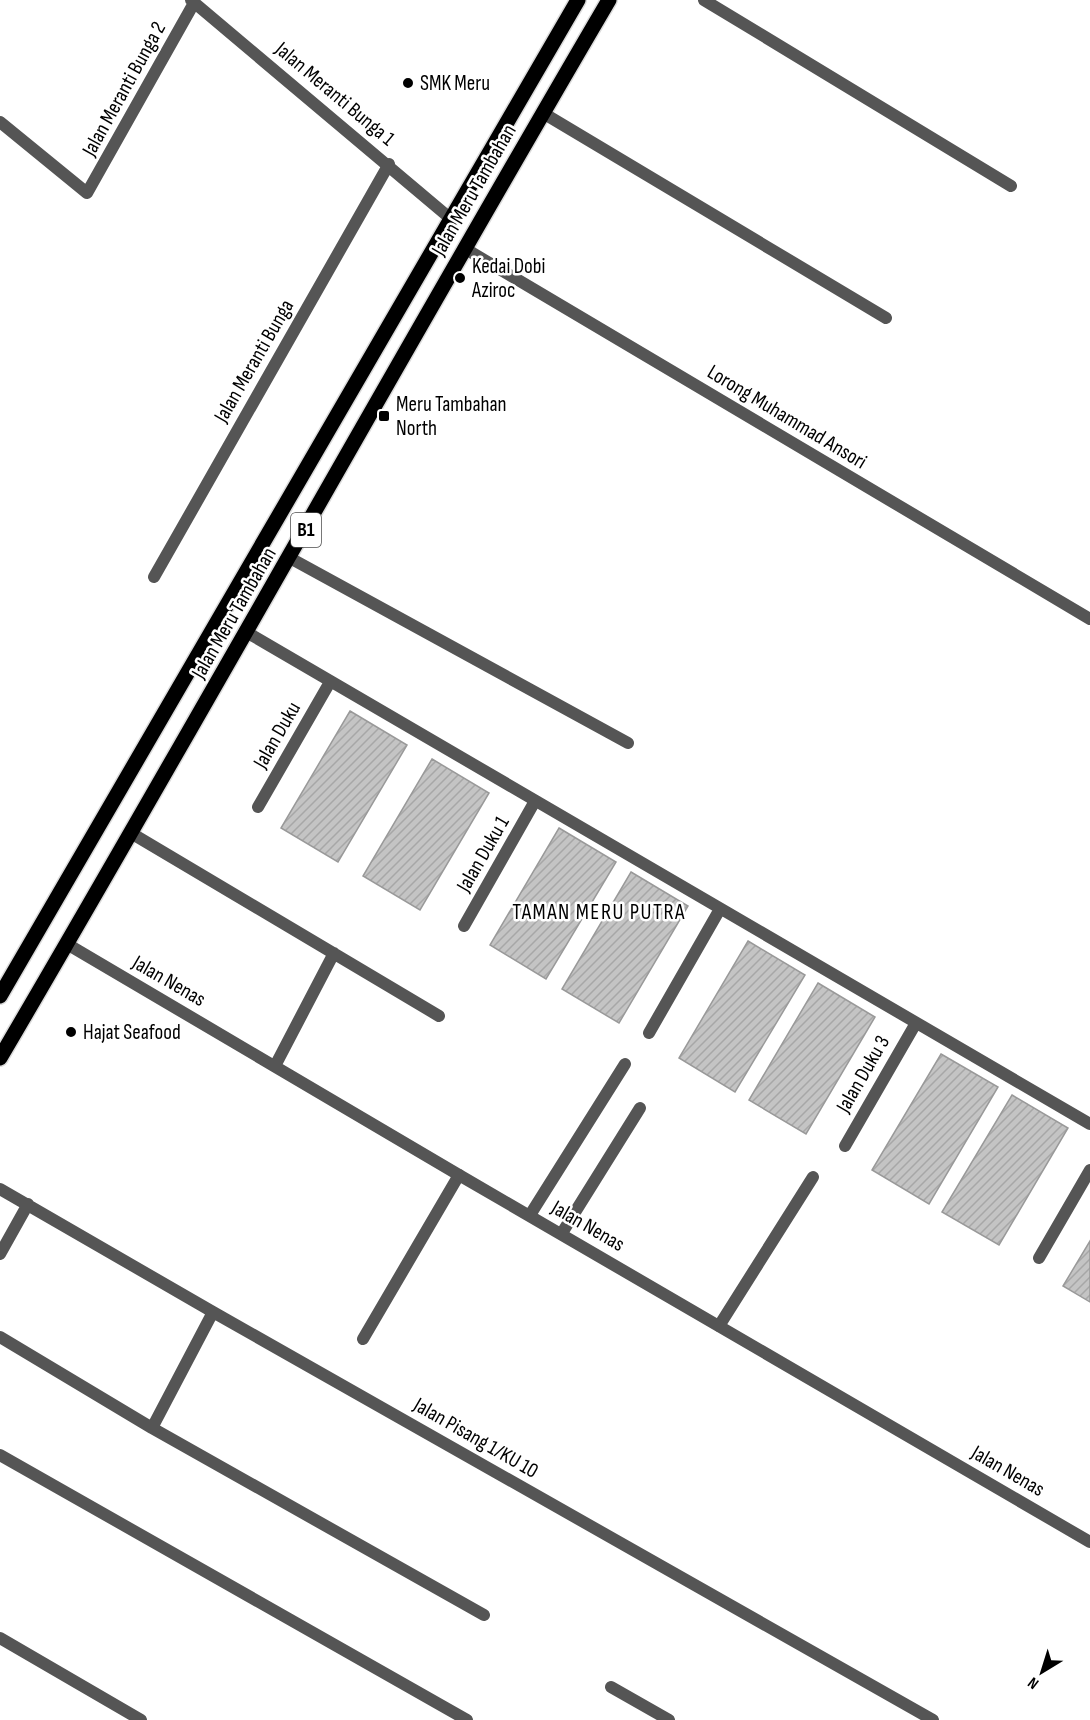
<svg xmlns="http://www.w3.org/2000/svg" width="1090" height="1720" viewBox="0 0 1090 1720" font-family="'Sofia Sans Condensed',sans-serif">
  <defs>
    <pattern id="building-hatch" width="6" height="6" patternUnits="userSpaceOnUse" patternTransform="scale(1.5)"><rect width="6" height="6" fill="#c4c4c4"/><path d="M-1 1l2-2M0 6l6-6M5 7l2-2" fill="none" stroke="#a7a7a7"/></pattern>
  </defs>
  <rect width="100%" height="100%" fill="#fff"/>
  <path fill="url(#building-hatch)" stroke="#999" stroke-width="1.5" d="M350,711L407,745L338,862L281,828Z
    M432,759L489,793L420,910L363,876Z
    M559,828L616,862L546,979L490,945Z
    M631,872L688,906L619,1023L562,989Z
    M748,941L805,975L735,1092L679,1058Z
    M818,983L875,1017L806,1134L749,1100Z
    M941,1054L998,1087L929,1204L872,1170Z
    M1012,1095L1068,1128L999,1245L942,1212Z
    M1090,1241V1302L1063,1286Z"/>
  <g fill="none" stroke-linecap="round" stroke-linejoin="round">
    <g stroke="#dbdbdb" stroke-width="18">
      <path id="primary" d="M0,996L578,0
        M0,1058C206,707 403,351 609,0"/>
    </g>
    <path stroke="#555" stroke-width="12" d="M530,1215L625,1064
      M562,1233L640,1108
      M719,1326L813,1177
      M363,1339L459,1175"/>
    <path stroke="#555" stroke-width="12" d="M191,0L451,219
      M704,0L1011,186
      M543,113L886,318
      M0,122L87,193L194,3
      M464,248L1090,619
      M290,558L628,743
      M154,577L389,164
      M248,633L1090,1124
      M258,807L330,682
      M131,833L439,1016
      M464,926L535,801
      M67,944L459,1175L1090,1542
      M649,1033L720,909
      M275,1066L334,953
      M845,1146L916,1023
      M0,1189L213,1312L933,1720
      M0,1254L28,1204
      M1039,1258L1090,1170
      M0,1337L152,1428L484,1615
      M152,1428L213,1312
      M0,1455L467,1720
      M0,1638L141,1720
      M611,1687L669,1720"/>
    <use href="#primary" stroke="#000" stroke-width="15"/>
  </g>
  <g fill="#000" stroke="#fff" stroke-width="2">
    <circle cx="408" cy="83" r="6"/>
    <circle cx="460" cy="278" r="6"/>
    <rect x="378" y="410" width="12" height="12" rx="3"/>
    <circle cx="71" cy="1032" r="6"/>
  </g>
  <g text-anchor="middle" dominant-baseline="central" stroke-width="5" stroke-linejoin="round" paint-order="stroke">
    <rect fill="#fff" stroke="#4c4c4c" stroke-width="1.5" x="291" y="513" width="30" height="34" rx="4.5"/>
    <g font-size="20" font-weight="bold" fill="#000">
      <text x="306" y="530">B1</text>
    </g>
    <g font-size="21" fill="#000" stroke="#fff" text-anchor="start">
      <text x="420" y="83">SMK Meru</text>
      <text x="472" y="266">Kedai Dobi<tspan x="472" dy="24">Aziroc</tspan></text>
      <text x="396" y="404">Meru Tambahan<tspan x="396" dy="24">North</tspan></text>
      <text x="83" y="1032">Hajat Seafood</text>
    </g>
    <g font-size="21" fill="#000" stroke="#fff">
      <text transform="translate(124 89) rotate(-61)">Jalan Meranti Bunga 2</text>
      <text transform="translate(335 94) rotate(40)">Jalan Meranti Bunga 1</text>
      <text transform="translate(474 190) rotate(-60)">Jalan Meru Tambahan</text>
      <text transform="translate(254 361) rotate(-60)">Jalan Meranti Bunga</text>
      <text transform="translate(787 417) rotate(31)">Lorong Muhammad Ansori</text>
      <text transform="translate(234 613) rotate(-60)">Jalan Meru Tambahan</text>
      <text transform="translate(277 735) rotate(-60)">Jalan Duku</text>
      <text transform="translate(483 854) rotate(-60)">Jalan Duku 1</text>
      <text transform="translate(169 981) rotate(30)">Jalan Nenas</text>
      <text transform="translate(863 1074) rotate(-60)">Jalan Duku 3</text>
      <text transform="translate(588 1226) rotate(30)">Jalan Nenas</text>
      <text transform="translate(476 1438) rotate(30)">Jalan Pisang 1/KU 10</text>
      <text transform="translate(1008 1471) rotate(30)">Jalan Nenas</text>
    </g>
    <g font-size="22" letter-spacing="1.5" fill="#000" stroke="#fff">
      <text x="599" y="912">TAMAN MERU PUTRA</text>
    </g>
  </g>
  <g transform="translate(1042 1672) rotate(218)" stroke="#ffffff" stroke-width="4.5" paint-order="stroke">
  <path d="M0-4.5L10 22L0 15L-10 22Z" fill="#000000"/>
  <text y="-9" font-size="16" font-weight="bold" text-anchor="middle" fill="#000000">N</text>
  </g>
</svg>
